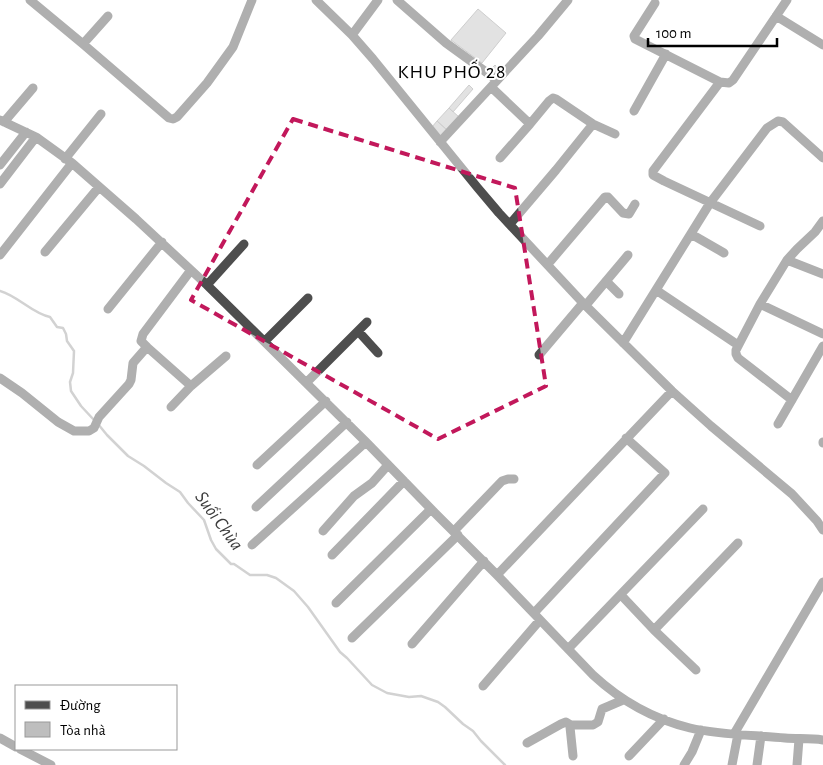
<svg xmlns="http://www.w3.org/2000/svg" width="823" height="765" viewBox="0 0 823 765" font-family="'Alegreya Sans',sans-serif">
  <rect width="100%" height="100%" fill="#fff"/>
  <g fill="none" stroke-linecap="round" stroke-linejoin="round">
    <path stroke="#9c9c9c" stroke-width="2.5" d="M0,291C18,296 33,314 50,317L57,327L63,328L66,334L67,341L74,351L73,373L70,382L71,391L81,406L94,420
      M98,424L107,435L128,456L144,466L166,483L180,492L188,503L204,520L211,540L216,549L231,564H234L250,575H267L276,578L294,591L308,607L340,652L347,658L372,685L387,693L409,697L421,696L438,702L445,707L463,724L473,731L481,741L505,765"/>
  </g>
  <path fill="#bebebe" stroke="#929292" d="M478,9L506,33L482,63L451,40Z
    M495,65L501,71L498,76L491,69Z
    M469,85L473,89L453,112L449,108Z
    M449,108L459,117L447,130L437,121Z
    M437,121L447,130L440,137L432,127Z"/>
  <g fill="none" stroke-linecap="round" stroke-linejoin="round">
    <path stroke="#4e4e4e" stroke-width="9" d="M30,0L83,44L169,118L173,119L177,117L207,83L233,47L252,0
      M316,0L352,35L373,59L477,187L499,213L583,303L672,391L711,426L792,494L817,521L823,530
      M397,0L446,43L497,80
      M655,3L634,36L635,39L720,82
      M776,16L823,45
      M352,35L378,0
      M83,44L108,16
      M491,87L530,124L549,101L553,98L556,99L593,124L615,134
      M634,111L666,54
      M0,120L36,137L72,163L136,219L207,285L366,442L431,509L497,575L593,675C620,700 653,719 690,728C720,735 753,735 785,738C797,739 811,738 823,740
      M4,122L33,88
      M440,142L538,36L568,0
      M500,158L530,124
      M65,159L101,114
      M0,165L26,132
      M0,184L36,137
      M510,224L556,170L593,124
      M760,226L664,181L653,175V171L720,82L729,83L733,80L787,0
      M691,234L724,253
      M45,252L99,187
      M0,255L72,163
      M787,260L823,274
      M548,264L605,197H608L623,213L629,214L635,204
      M606,281L619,294
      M207,285L244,244
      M656,290L738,345
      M760,304L823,334
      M586,305L628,255
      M108,309L162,242
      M358,331L378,353
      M265,341L308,298
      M623,343L710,203L767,128L778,121L783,122L823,158
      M147,347L191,386L226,356
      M539,355L583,303
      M0,378L22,393L58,422L74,431H89L94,428L99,417L129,384L131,380L133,363L147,347L141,341L143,334L191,270
      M307,382L367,322
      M792,400L738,358L736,354V350L760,304L787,260L797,249L815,232L823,221
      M171,407L191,386
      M778,424L823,346
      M823,443V442
      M257,465L326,401
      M256,507L347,422
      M323,531L354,496L372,483L388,465
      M454,531L502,481L508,479H514
      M252,545L366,442
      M332,555L404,481
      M497,575L672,391
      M621,595L654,630L696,670
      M336,603L431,509
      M534,613L665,473L626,438
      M654,630L738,543
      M352,638L458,535
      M412,644L484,561
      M568,649L703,509
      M483,686L540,620
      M734,734L823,582
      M0,738L16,747
      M527,743L561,724L566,722L571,725
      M20,749L51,765
      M573,756L570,727L571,725H593L598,722L602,709L623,700
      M629,756L664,719
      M684,765L692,752L701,730
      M732,765L738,734
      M757,765L761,736
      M797,765L799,739"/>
  </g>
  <path d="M0 0H823V765H0ZM293,119L515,188L546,386L438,439L191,300Z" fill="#fff" fill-opacity=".55" fill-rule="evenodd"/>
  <path fill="none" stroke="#c2185b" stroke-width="4" stroke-dasharray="10 6" stroke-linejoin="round" d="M293,119L515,188L546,386L438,439L191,300Z"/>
  <g text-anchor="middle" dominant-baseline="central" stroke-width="4" stroke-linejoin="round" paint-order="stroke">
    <g font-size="19" font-style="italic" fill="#3d3d3d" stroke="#fff">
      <text transform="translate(219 521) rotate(54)">Suối Chùa</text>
    </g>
    <g font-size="20" letter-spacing="1" fill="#000" stroke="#fff">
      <text x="452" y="72">KHU PHỐ 28</text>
    </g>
  </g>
  <rect x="15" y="685" width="162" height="65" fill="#ffffff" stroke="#999999"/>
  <rect x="25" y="701" width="25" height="8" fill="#4e4e4e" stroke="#999999"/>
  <text x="60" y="710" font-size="15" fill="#000000">Đường</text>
  <rect x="25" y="722" width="25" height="15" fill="#bebebe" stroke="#999999"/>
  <text x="60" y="735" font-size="15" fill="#000000">Tòa nhà</text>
  <path d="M648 38v8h129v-8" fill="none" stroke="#000000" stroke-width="2.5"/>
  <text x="656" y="38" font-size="15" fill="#000000" stroke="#ffffff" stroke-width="4" paint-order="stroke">100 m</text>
</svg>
